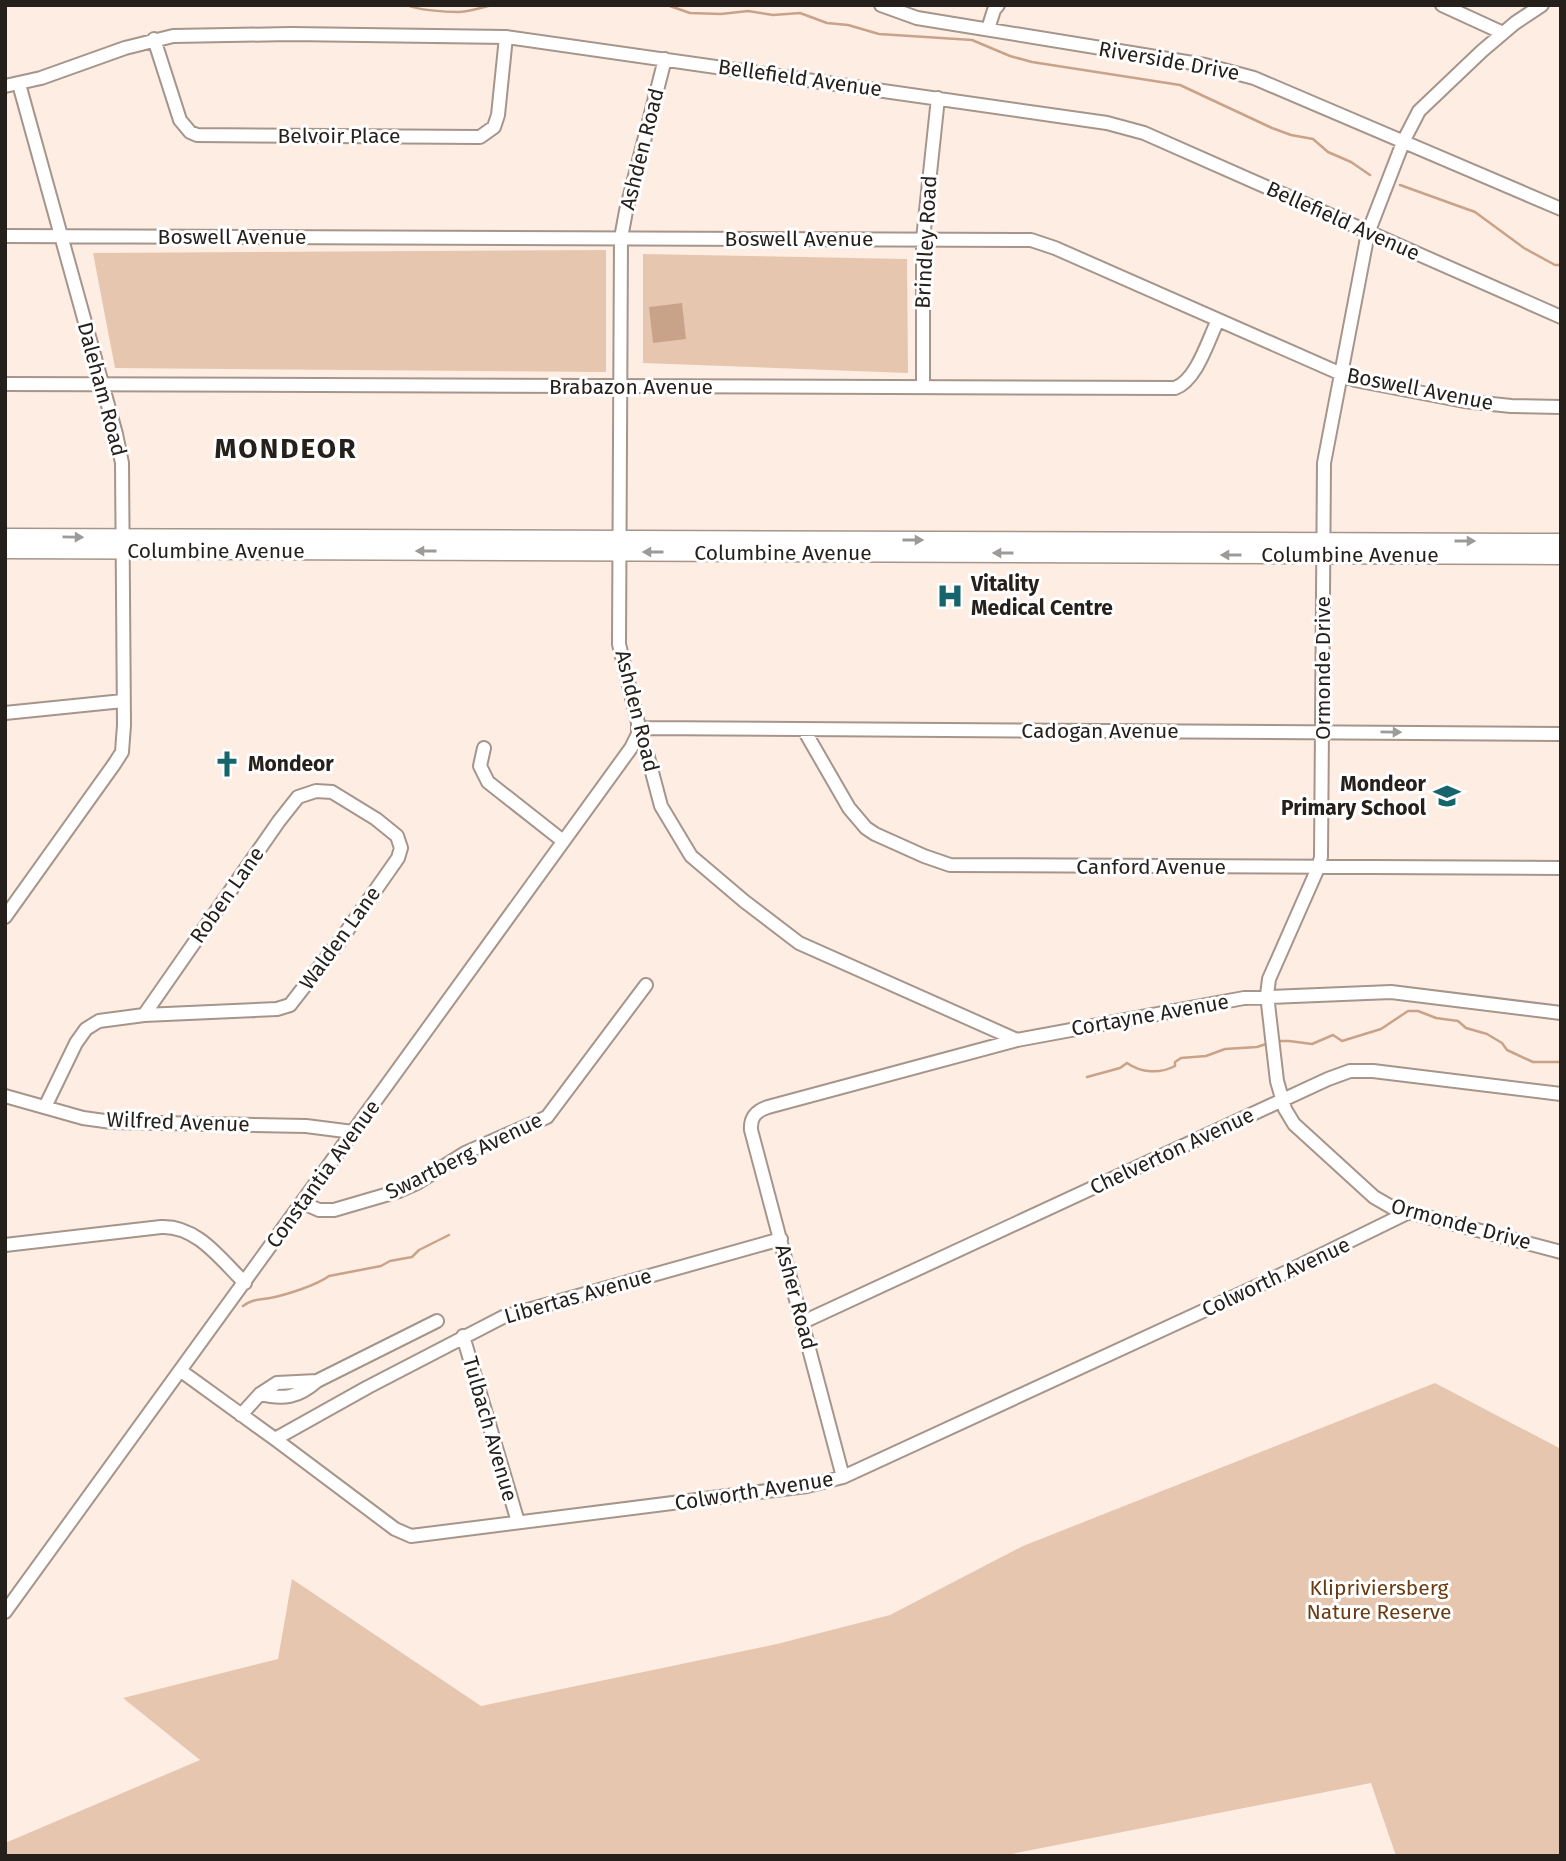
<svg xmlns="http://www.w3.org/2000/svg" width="1566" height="1861" viewBox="0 0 1566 1861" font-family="'Fira Sans',sans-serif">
  <rect width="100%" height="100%" fill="#feede2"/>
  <path fill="#e7c6af" d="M606,250V372L115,368L93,253Z
    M643,254L907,259L908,373L643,363Z
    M1435,1383L1561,1449V1856H1396L1371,1783L1001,1856H5V1843L200,1760L123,1698L278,1659L292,1579L481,1706L777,1644L890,1615L1023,1546Z"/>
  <path fill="#c9a389" d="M682,303L686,339L653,343L649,307Z"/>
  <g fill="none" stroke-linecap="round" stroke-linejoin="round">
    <path stroke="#c9a389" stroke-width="2.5" d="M389,5H398
      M407,5C417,10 446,12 458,12C469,12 482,7 493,5
      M667,5L690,13L721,14L748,11L773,15L800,13L827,23L848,25L879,34L972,40L1010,56L1032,62L1180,85L1272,128L1291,135L1313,139L1328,152L1351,162L1370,175
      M1400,185L1475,212L1524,248L1555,265H1561
      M1275,1041H1289L1312,1044L1333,1035L1342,1041L1381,1029L1408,1011H1418L1436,1018L1458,1021L1466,1028L1487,1034L1502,1043L1507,1050L1533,1062H1561
      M1087,1077L1120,1068L1127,1063C1141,1073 1160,1074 1175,1066V1062L1181,1058L1206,1056L1225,1049L1257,1047L1269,1043
      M243,1306C253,1299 258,1300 270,1298C286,1295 317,1285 329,1276L381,1266L390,1261L412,1257L419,1250L449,1235"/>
    <g stroke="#a5958b" stroke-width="16">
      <path id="minor" d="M881,5L917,18L1205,65L1254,78L1561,209
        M1442,5L1503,33
        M1542,5L1515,23L1482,51L1419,111L1404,140L1368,233L1324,463L1321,857L1318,868L1269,979L1267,995L1277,1081L1285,1109L1294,1124L1374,1197L1393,1208L1561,1252
        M988,29L994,10L998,5
        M154,39L180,120L190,132L197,135L480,137L494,127L498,115L506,37
        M665,59L626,211L621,238L619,644L638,723V734L648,757L661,806L691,856L744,901L799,943L1017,1040
        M5,86L41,78L125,48L173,36L291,34L506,37L1107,123L1144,133L1561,317
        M5,236L1031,240L1055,248L1355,380L1464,401L1511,406L1561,407
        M5,384L1175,388C1197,380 1208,340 1218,320
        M923,387V239L938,98
        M5,713L123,701
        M639,728L1561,734
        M804,730L849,808L866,828L875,834L924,856L950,865L1561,868
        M484,748L480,766L488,782L563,841
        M5,917L115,763L122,752L124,725L122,463L116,434L19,84
        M5,1096L83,1118L112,1122L306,1126L353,1132
        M45,1107L76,1043L86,1029L99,1021L144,1015L277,1009L290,1005L342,938L398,858L401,848L397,836L376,819L332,792L316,791L298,797L279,821L144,1015
        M303,1203L319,1210H334L399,1191L417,1183L465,1153L547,1117L646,985
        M5,1245L161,1227C197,1225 221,1260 245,1283
        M803,1322L1328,1079L1350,1071H1373L1561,1094
        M463,1336L518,1522
        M181,1371L275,1439L395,1529L411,1536L807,1486L843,1477L1266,1282L1409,1212
        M260,1394C284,1400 299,1397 317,1381
        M241,1415L260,1394L277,1383L317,1381L437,1321
        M275,1439L368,1387L503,1317L781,1239
        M843,1477L751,1130C750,1117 756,1111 768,1107L1017,1040L1244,998L1391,992L1561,1013
        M5,1612L631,748L638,734"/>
    </g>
    <g stroke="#a5958b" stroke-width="19">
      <path id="major" d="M5,537L1561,542
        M5,550L1561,556"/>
    </g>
    <use href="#minor" stroke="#fff" stroke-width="12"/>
    <use href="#major" stroke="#fff" stroke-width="16"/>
  </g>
  <defs><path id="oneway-solid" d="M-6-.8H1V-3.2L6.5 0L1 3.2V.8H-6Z" transform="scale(1.75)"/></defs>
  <g fill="#9d9b99">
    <use href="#oneway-solid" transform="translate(73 537) rotate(1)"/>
    <use href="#oneway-solid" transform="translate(913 540)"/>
    <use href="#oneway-solid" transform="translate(1465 541)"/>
    <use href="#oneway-solid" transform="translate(426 551) rotate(180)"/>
    <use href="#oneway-solid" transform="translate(653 552) rotate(-180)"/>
    <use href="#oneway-solid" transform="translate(1003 553) rotate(-180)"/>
    <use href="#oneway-solid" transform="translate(1231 555) rotate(-180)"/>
    <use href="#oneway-solid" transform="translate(1391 732) rotate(1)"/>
  </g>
  <defs>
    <g id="hospital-bare" transform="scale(2.1)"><path d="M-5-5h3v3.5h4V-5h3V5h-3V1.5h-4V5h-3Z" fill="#16646c" stroke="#fff" stroke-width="2.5" paint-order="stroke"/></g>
    <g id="church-bare" transform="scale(2.1)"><path d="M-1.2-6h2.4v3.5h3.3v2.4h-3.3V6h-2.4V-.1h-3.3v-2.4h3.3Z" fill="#16646c" stroke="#fff" stroke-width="2.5" paint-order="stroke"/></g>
    <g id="school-bare" transform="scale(2.1)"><path d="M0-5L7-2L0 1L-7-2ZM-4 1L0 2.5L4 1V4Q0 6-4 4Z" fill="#16646c" stroke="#fff" stroke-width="2.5" paint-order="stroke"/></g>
  </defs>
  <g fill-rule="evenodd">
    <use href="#hospital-bare" x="950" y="596"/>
    <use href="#church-bare" x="227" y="764"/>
    <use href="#school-bare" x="1447" y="796"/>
  </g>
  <g text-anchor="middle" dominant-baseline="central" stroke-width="6" stroke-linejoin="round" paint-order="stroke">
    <g font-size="21" fill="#26201c" stroke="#fff">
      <text transform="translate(1169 61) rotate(10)">Riverside Drive</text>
      <text transform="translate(800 78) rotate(8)">Bellefield Avenue</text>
      <text x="339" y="136">Belvoir Place</text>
      <text transform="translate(642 149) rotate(-76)">Ashden Road</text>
      <text transform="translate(1343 221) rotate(24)">Bellefield Avenue</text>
      <text x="232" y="237">Boswell Avenue</text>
      <text x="799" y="239">Boswell Avenue</text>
      <text transform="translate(926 242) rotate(-87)">Brindley Road</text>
      <text x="631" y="387">Brabazon Avenue</text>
      <text transform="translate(102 389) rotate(75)">Daleham Road</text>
      <text transform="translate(1420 389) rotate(11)">Boswell Avenue</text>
      <text x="216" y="551">Columbine Avenue</text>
      <text x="783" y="553">Columbine Avenue</text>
      <text x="1350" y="555">Columbine Avenue</text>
      <text transform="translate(1323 668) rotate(-90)">Ormonde Drive</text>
      <text transform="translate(637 711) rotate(76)">Ashden Road</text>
      <text x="1100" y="731">Cadogan Avenue</text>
      <text x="1151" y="867">Canford Avenue</text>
      <text transform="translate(227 895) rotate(-55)">Roben Lane</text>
      <text transform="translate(340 938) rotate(-54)">Walden Lane</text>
      <text transform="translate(1150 1015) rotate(-10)">Cortayne Avenue</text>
      <text transform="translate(178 1122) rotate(2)">Wilfred Avenue</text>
      <text transform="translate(1172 1151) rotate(-25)">Chelverton Avenue</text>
      <text transform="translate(464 1156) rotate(-26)">Swartberg Avenue</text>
      <text transform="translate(323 1174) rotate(-54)">Constantia Avenue</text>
      <text transform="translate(1461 1224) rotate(15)">Ormonde Drive</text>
      <text transform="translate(1276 1277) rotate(-25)">Colworth Avenue</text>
      <text transform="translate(578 1296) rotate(-16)">Libertas Avenue</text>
      <text transform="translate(796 1297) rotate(75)">Asher Road</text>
      <text transform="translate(490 1429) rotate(74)">Tulbach Avenue</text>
      <text transform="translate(754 1491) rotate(-9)">Colworth Avenue</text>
    </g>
    <g font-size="21" font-weight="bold" fill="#26201c" stroke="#fff" text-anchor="start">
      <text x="971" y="584">Vitality<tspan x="971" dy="24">Medical Centre</tspan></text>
      <text x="248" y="764">Mondeor</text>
      <text x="1426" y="784" text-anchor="end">Mondeor<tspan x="1426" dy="24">Primary School</tspan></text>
    </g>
    <g font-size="21" fill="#6c3a10" stroke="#fff">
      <text x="1379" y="1588">Klipriviersberg<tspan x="1379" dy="24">Nature Reserve</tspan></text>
    </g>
    <g font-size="28" font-weight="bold" letter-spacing="2" fill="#26201c" stroke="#fff">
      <text x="286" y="448">MONDEOR</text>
    </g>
  </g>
  <rect width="1566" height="1861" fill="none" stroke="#26201c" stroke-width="14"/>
</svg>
